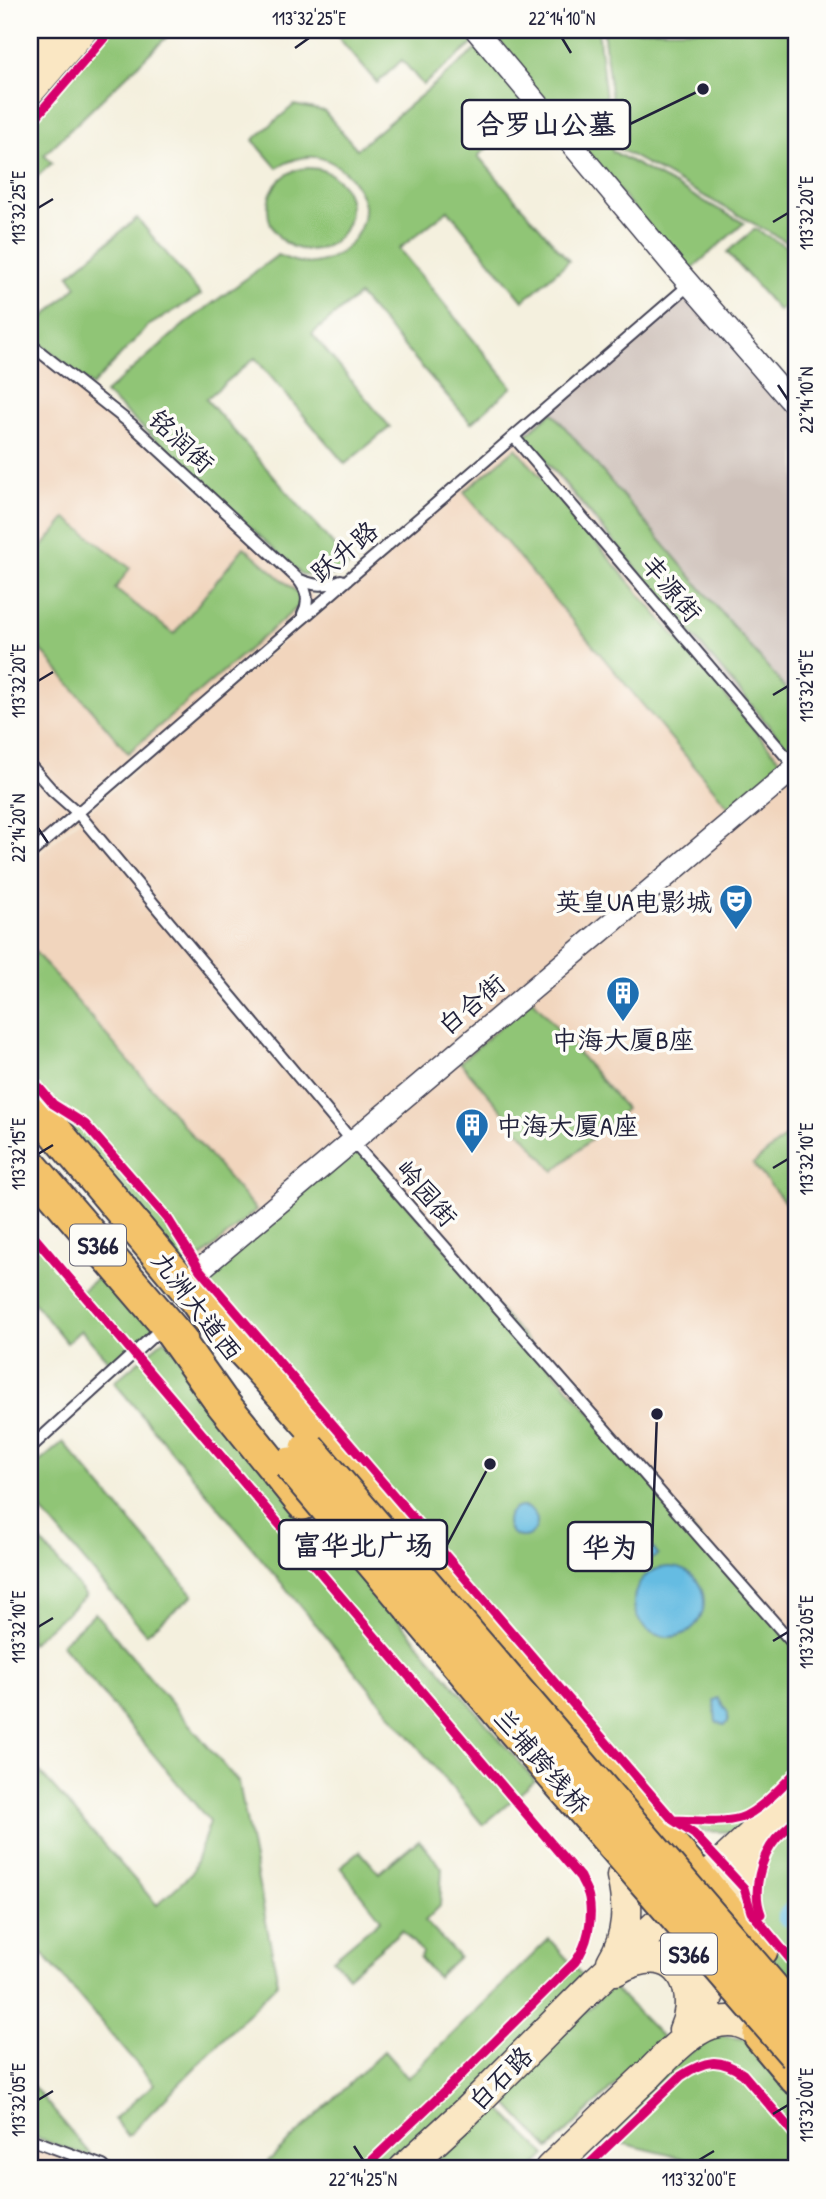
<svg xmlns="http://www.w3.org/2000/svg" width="826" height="2199" viewBox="0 0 826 2199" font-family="'Patrick Hand','LXGW WenKai TC',sans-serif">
  <rect width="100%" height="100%" fill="#fdfcf7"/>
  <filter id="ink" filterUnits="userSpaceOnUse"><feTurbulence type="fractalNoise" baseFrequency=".0143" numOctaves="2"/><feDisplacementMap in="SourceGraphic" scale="14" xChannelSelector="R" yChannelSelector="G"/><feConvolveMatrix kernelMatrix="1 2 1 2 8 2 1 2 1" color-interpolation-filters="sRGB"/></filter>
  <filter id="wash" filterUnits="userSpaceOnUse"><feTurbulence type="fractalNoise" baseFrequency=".00686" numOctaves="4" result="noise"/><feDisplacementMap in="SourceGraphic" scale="28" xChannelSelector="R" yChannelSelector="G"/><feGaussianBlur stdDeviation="1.57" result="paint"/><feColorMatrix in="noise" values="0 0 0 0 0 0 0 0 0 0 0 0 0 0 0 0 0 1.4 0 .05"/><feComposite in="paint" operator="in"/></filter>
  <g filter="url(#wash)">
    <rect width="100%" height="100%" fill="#f4f0de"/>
    <path fill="#f1d5bd" d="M30,344L129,425L322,604L30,860Z
      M519,435L793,767L187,1280L30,1096V862Z
      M796,769V1645L353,1142Z
      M30,2139L106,2169H30Z"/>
    <path fill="#cec1ba" d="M689,287L796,410V765L520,434Z"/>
    <path fill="#90c576" stroke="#597458" stroke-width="2" d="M89,30H174L44,155L52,163L30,183V99Z
      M332,30H463L474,43L423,85L402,60L377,83Z
      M482,30H598L612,151L744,223L688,272Z
      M603,30H796V247L618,148Z
      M478,48L530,109L478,156L569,261L523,301L448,210L399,249L512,387L471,423L359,295L312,334L390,427L345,464L255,358L206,399L350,564C339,578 318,576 301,574L105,393L186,323L278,255C289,260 302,265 314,263C342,259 365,235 364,206C363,197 356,184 350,177C327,153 305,151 277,168L253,140L294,105L324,111L357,149Z
      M268 209a41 41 0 1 1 82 0a41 41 0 1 1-82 0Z
      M137,218L201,295L148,326L92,386L30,335V330L77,286L69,275Z
      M755,229L796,252V312L789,303L779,311L727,252Z
      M552,412L792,696L796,693V758L525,436Z
      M516,448L785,766L732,811L464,492Z
      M66,518L130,568L115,589L174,634L244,547L306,600L128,753L30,637V562Z
      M30,946L256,1210L187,1270L30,1087Z
      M532,999L626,1109L554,1171L460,1062Z
      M791,1132L796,1138V1216L753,1164Z
      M352,1142L796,1647V1990L732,1916L757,1832L661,1831L187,1282Z
      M30,1230L81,1291L111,1267L158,1324L112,1365L81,1330L67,1343L30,1298Z
      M165,1339L213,1401L535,1781L483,1825L114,1382Z
      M63,1442L193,1595L146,1634L30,1497V1470Z
      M30,1528L86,1596L30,1644Z
      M95,1613L239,1783L278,1983L128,2136L114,2119L154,2084L31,1940L36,1935L30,1927V1761L157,1905L192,1873L210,1822L61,1644Z
      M419,1840L442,1868L440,1906L425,1921L459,1957L437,1977L420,1958L422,1952L402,1930L348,1976L333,1959L381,1919L340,1867L360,1851L379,1873Z
      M549,1939L590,1984L397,2169H260L384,2051L408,2078Z
      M612,1986L663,2038L549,2149L499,2096Z
      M716,2035L757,2041L796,2087V2169H726L597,2137L674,2064Z
      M34,2087L94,2159L30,2135V2091Z
      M492,2101L546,2155L532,2169H419Z"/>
    <path fill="#65bce2" stroke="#446f8e" stroke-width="2" d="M507 1522a15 15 0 1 1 30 0a15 15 0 1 1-30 0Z
      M641,1531L658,1555C642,1565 628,1570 609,1569V1541L631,1538Z
      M634 1602a35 35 0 1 1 70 0a35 35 0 1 1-70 0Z
      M718,1698L728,1713V1722L724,1725L716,1722L714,1700Z"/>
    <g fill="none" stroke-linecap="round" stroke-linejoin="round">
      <path stroke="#65bce2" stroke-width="19" d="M787,1917L796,1908"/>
    </g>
  </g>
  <g filter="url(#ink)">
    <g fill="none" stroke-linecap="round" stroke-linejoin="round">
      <g stroke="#424153" stroke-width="14">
        <path id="lane" d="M30,344L131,424L298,579
          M514,437L795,767
          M303,614C310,601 307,590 298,579C314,586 325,587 341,580
          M30,765L52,790L77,812L352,1141L796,1647
          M30,854C249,663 470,475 689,285
          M30,1448L164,1326
          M30,2139L103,2166L106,2169"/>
      </g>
      <g stroke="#424153" stroke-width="24">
        <path id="street" d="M476,30L677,270L796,407
          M183,1284L796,767"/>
      </g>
      <g stroke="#424153" stroke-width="33">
        <path id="secondary" d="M30,54L51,30
          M30,90L82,30
          M751,1841C733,1873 737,1905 754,1936
          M612,1962C629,1935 629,1906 622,1876
          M616,1970C627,1963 644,1957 658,1959C691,1964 696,2005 684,2030
          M686,2036C710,2006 713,1982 718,1946
          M404,2169L465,2113L594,1984L796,1794
          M550,2169C583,2137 615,2106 648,2075C664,2059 689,2031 711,2024C730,2018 741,2021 757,2031"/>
      </g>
      <g stroke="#424153" stroke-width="37">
        <path id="primary" d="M30,1101L197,1301L209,1318
          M30,1165L181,1341
          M197,1301L256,1364L321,1437L761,1950
          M166,1324L220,1400L303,1503
          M760,2035L796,2078"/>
      </g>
      <use href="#lane" stroke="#fff" stroke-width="10"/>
      <use href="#street" stroke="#fff" stroke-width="21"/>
      <use href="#secondary" stroke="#fae7c3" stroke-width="30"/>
      <use href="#primary" stroke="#f3c26a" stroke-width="33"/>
      <g stroke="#424153" stroke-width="37" stroke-linecap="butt">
        <path id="primary-bridge" d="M308,1448L796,2016
          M290,1464L515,1731L796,2055"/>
      </g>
      <use href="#primary-bridge" stroke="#f3c26a" stroke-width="33"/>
      <g stroke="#fdfcf7" stroke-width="13">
        <path id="cycleway" d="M30,124L111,30
          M30,1077L53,1104L85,1124L168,1219L200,1270L673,1820L694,1834L744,1888L751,1912L796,1966
          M30,1232L580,1877C583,1884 588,1891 589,1898C593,1919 588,1945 575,1962L444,2092L363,2169
          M673,1820C694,1820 720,1824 740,1818C759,1812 782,1786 796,1772
          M761,1914C752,1891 760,1858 776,1839C782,1832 790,1826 796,1820
          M584,2169L681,2076C705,2060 719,2057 743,2074L796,2136"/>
      </g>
      <use href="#cycleway" stroke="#d6006c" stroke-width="9"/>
    </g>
  </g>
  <path fill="none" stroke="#22223b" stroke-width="2.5" d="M562,38L571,53M295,48L309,38M38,208L53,199M773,222L788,213M778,385L788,400M38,681L53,672M773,695L788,686M38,828L48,843M38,1154L53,1145M773,1168L788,1159M38,1627L53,1618M773,1641L788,1632M38,2100L53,2091M773,2114L788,2105M354,2146L363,2160M699,2160L714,2151"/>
  <defs>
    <g id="theatre-pin" transform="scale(1.75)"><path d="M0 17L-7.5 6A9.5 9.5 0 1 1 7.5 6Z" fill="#1f6fb2" stroke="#fdfcf7"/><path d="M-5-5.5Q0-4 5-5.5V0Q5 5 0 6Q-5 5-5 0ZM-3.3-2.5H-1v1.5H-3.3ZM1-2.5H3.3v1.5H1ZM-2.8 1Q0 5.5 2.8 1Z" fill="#fff"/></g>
    <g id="building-pin" transform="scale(1.75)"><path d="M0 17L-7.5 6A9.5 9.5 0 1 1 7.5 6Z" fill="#1f6fb2" stroke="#fdfcf7"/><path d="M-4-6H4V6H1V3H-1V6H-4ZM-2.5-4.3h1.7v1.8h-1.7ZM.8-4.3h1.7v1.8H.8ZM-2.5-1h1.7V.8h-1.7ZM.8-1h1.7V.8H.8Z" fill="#fff"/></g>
  </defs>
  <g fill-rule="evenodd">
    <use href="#theatre-pin" x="736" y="901"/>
    <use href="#building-pin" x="623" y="993"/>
    <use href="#building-pin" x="472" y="1125"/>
  </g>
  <g text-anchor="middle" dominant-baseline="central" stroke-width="7" stroke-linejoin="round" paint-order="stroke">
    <g fill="#fdfcf7" stroke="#646373" stroke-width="2">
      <rect x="70" y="1224.5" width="56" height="41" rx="5"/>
      <rect x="661" y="1933.5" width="56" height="41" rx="5"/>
    </g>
    <g font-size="24" font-weight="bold" fill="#22223b">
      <text x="98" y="1245">S366</text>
      <text x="689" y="1954">S366</text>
    </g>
    <g font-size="26" fill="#22223b" stroke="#fdfcf7">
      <text transform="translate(182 441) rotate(43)">铭润街</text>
      <text transform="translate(344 551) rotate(-40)">跃升路</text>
      <text transform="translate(672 588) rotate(50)">丰源街</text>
      <text transform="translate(471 1004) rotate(-40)">白合街</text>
      <text transform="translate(427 1193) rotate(49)">岭园街</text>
      <text transform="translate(197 1306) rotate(53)">九洲大道西</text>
      <text transform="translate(542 1761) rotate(49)">兰埔跨线桥</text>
      <text transform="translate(500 2078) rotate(-45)">白石路</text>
    </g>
    <g font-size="26" fill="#22223b" stroke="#fdfcf7" text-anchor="end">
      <text x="712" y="901">英皇UA电影城</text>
      <text x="623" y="1039" text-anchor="middle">中海大厦B座</text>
      <text x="496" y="1125" text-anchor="start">中海大厦A座</text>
    </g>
  </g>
  <path fill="none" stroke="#22223b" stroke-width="2.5" d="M703 89L630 124M490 1464L447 1545M657 1414L652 1547"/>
  <g fill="#22223b" stroke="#fdfcf7" stroke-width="2.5">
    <circle cx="703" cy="89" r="7"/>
    <circle cx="490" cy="1464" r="7"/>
    <circle cx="657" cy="1414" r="7"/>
  </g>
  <g fill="#fdfcf7" stroke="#22223b" stroke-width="2.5">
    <rect x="462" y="100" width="168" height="49" rx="7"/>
    <rect x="279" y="1520" width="168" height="49" rx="7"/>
    <rect x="568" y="1522" width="84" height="49" rx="7"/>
  </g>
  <g font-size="28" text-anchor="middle" font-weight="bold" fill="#22223b">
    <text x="546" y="134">合罗山公墓</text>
    <text x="363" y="1555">富华北广场</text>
    <text x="610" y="1557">华为</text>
  </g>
  <rect width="826" height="2199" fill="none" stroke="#fdfcf7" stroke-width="77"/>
  <rect x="38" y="38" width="750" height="2122" fill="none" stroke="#22223b" stroke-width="2.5"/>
  <g font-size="18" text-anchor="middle" fill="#22223b">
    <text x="309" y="25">113°32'25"E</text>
    <text x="562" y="25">22°14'10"N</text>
    <text transform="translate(19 208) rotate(-90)" y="6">113°32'25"E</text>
    <text transform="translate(807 213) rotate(-90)" y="6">113°32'20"E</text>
    <text transform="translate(807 400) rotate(-90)" y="6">22°14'10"N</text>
    <text transform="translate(19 681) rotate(-90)" y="6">113°32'20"E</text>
    <text transform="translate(807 686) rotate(-90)" y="6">113°32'15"E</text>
    <text transform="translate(19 828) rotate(-90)" y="6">22°14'20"N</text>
    <text transform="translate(19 1154) rotate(-90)" y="6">113°32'15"E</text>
    <text transform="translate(807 1159) rotate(-90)" y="6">113°32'10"E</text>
    <text transform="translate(19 1627) rotate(-90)" y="6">113°32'10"E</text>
    <text transform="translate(807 1632) rotate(-90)" y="6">113°32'05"E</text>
    <text transform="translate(19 2100) rotate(-90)" y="6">113°32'05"E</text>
    <text transform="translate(807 2105) rotate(-90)" y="6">113°32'00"E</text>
    <text x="363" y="2186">22°14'25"N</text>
    <text x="699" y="2186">113°32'00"E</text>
  </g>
</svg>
